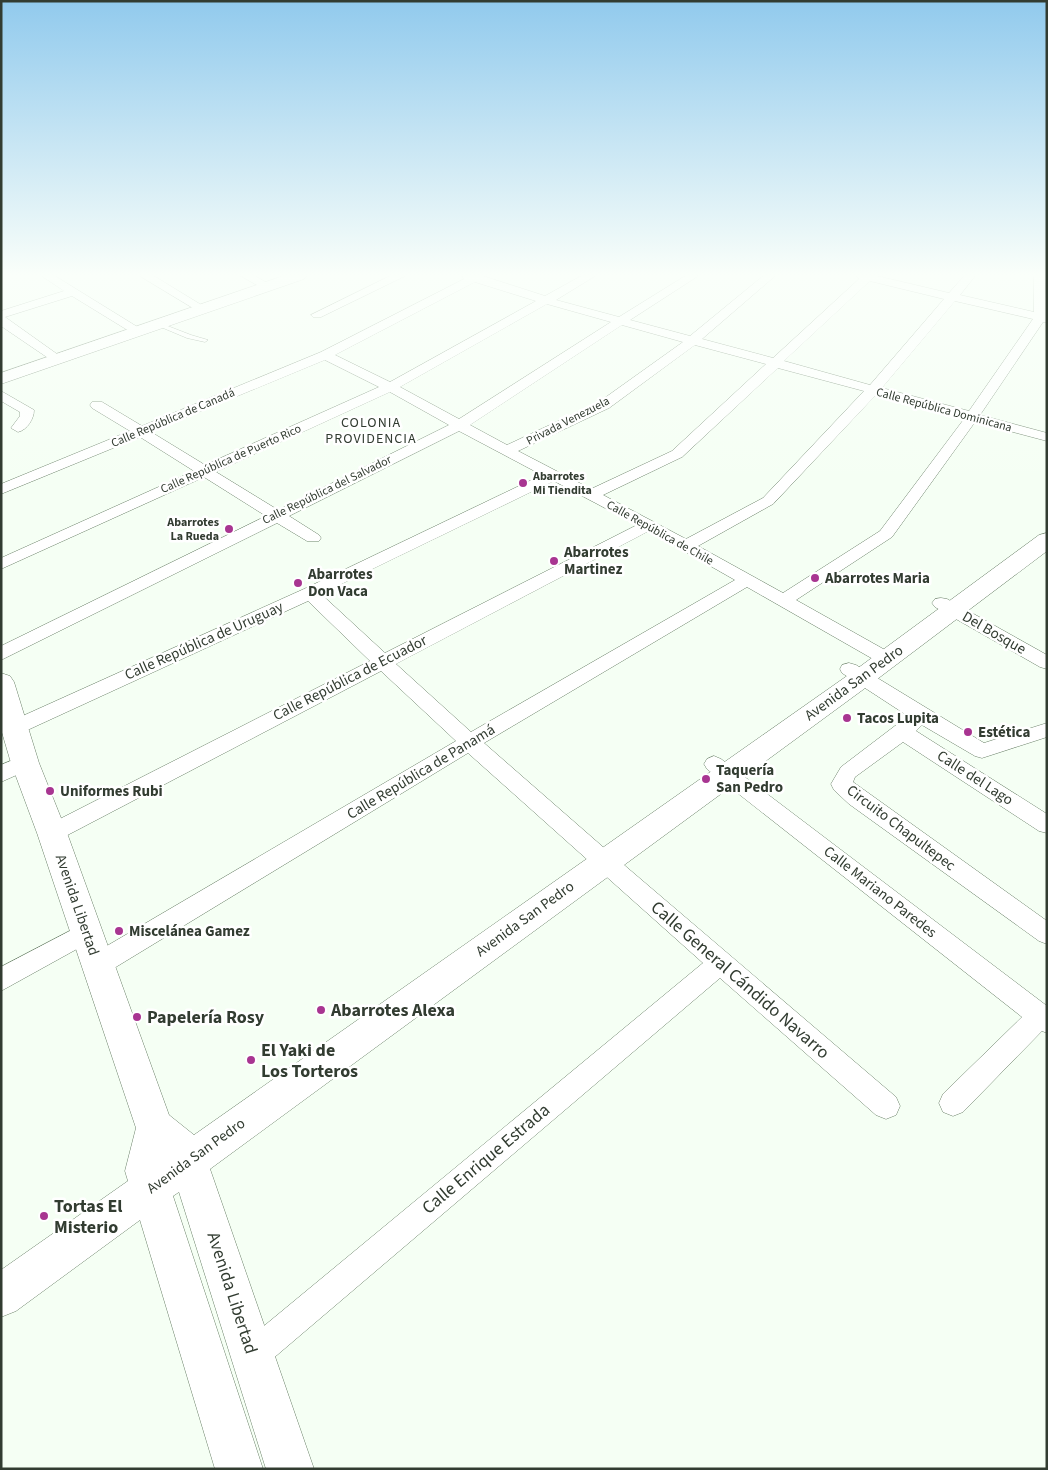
<svg xmlns="http://www.w3.org/2000/svg" width="1048" height="1470" viewBox="0 0 1048 1470" font-family="'Source Sans 3',sans-serif">
  <rect width="100%" height="100%" fill="#f5fff4"/>
  <g fill="none" stroke-linecap="round" stroke-linejoin="round">
    <g stroke="#6b8169" stroke-width="1">
      <path id="lane" d="M156,323H160L191,335L208,340L205,342L187,338L156,325Z"/>
    </g>
    <g stroke="#6b8169" stroke-width="1">
      <path id="street" d="M42,276H55L144,331L142,334H134L72,296L5,317L64,359L58,363L54,362L1,326V311L64,291Z
        M140,276H154L208,309L206,311H198Z
        M241,276H255L274,287L268,290L264,289Z
        M390,276H405L321,317H313L311,315Z
        M462,276H483L545,296L581,276H595L556,300L619,317L685,276H698L630,320L690,336L763,276H775L702,339L773,358L859,279L856,276H877L949,293L964,276H975L960,295L1034,312V276H1045L1047,322H1043L980,415L1047,433V441L975,422L892,537L796,600L894,655L896,659L894,663L887,665L880,663L747,587L484,743L603,847L896,1097L900,1106L896,1115L886,1119L876,1115L720,978L263,1367L252,1372L241,1367L236,1356L241,1345L703,963L468,753L106,973L97,976L88,973L85,965L88,957L456,741L381,671L60,839L52,842L44,839L41,833L44,827L370,661L308,601L21,733L14,735L7,733L4,728L7,723L304,589L542,475L459,431L289,516L319,535L321,538L319,541H307L277,523L1,660V646L266,516L204,477L1,569V558L194,471L140,437L1,494V484L130,431L92,408L90,405L92,402H102L142,426L321,352L464,279ZM870,281L944,299L870,385L784,361ZM475,282L536,301L390,382L335,355ZM955,301L1033,319L969,411L882,388ZM547,304L611,322L459,419L400,387ZM622,325L683,342L599,402L507,445L470,425ZM695,345L766,364L672,451L591,489L518,451L609,408ZM325,360L379,387L205,465L151,432ZM778,368L864,391L763,498L686,539L603,495L682,457ZM390,392L449,425L278,510L216,472ZM876,395L964,419L880,531L783,593L698,546L773,504ZM554,481L637,525L385,653L321,594ZM649,531L735,580L471,732L396,664Z
        M1,391L34,410C34,419 27,430 18,432L11,428L20,416V412L1,401Z
        M941,598L947,599L1047,655V669L1040,667L935,607L932,603L935,599Z
        M849,663L856,665L984,743L1047,723V737L982,758L975,756L922,725L916,731L1047,814V833L1039,831L903,742L855,777L853,782L1047,921V944L1039,941L849,804L834,790L831,784L841,767L908,716L842,673L840,669L842,665Z
        M25,755L32,758L35,763L32,768L1,782V765Z
        M714,756L721,759L1047,1006V1033L1042,1031L963,1112L953,1116L943,1112L939,1103L943,1094L1022,1017L707,769L704,764L707,759Z
        M87,922L95,925L99,932L95,939L1,991V967Z"/>
    </g>
    <g stroke="#6b8169" stroke-width="1">
      <path id="secondary" d="M283,276H306L304,279L1,384V373Z
        M1047,533V551L872,683L210,1169L314,1469H266L179,1192L173,1196L263,1469H215L140,1220L16,1311L1,1317V1270L128,1181L125,1171L136,1128L37,833L11,763L1,729V673L10,676L14,682L39,763L67,833L169,1115L194,1135L854,671L1039,535Z"/>
    </g>
    <use href="#lane" fill="#fff" fill-rule="evenodd"/>
    <use href="#street" fill="#fff" fill-rule="evenodd"/>
    <use href="#secondary" fill="#fff" fill-rule="evenodd"/>
  </g>
  <linearGradient id="sky" x2="0" y2="1"><stop stop-color="#91caed"/><stop offset="0.57" stop-color="#fafffa"/><stop offset="1" stop-color="#fafffa" stop-opacity="0"/></linearGradient>
  <rect width="1048" height="482" fill="url(#sky)"/>
  <g fill="#a83591" stroke="#fff" stroke-width="2">
    <circle cx="523" cy="483" r="5"/>
    <circle cx="229" cy="529" r="5"/>
    <circle cx="554" cy="561" r="5"/>
    <circle cx="815" cy="578" r="5"/>
    <circle cx="298" cy="583" r="5"/>
    <circle cx="847" cy="718" r="5"/>
    <circle cx="968" cy="732" r="5"/>
    <circle cx="706" cy="779" r="5"/>
    <circle cx="50" cy="791" r="5"/>
    <circle cx="119" cy="931" r="5"/>
    <circle cx="321" cy="1010" r="5"/>
    <circle cx="137" cy="1017" r="5"/>
    <circle cx="251" cy="1060" r="5"/>
    <circle cx="44" cy="1216" r="5"/>
  </g>
  <g text-anchor="middle" dominant-baseline="central" stroke-width="5" stroke-linejoin="round" paint-order="stroke">
    <g font-size="12" fill="#323c31" stroke="#fff">
      <text transform="translate(944 410) rotate(15)">Calle República Dominicana</text>
      <text transform="translate(173 418) rotate(-23)">Calle República de Canadá</text>
      <text transform="translate(568 421) rotate(-27)">Privada Venezuela</text>
      <text transform="translate(231 459) rotate(-24)">Calle República de Puerto Rico</text>
      <text transform="translate(327 490) rotate(-26)">Calle República del Salvador</text>
      <text transform="translate(660 533) rotate(29)">Calle República de Chile</text>
    </g>
    <g font-size="12" font-weight="bold" fill="#323c31" stroke="#fff" text-anchor="start">
      <text x="533" y="476">Abarrotes<tspan x="533" dy="14">Mi Tiendita</tspan></text>
      <text x="219" y="522" text-anchor="end">Abarrotes<tspan x="219" dy="14">La Rueda</tspan></text>
    </g>
    <g font-size="14" letter-spacing="1" fill="#323c31" stroke="#fff">
      <text x="371" y="423">COLONIA<tspan x="371" dy="16">PROVIDENCIA</tspan></text>
    </g>
    <g font-size="15" font-weight="bold" fill="#323c31" stroke="#fff" text-anchor="start">
      <text x="564" y="552">Abarrotes<tspan x="564" dy="17">Martinez</tspan></text>
      <text x="308" y="574">Abarrotes<tspan x="308" dy="17">Don Vaca</tspan></text>
      <text x="825" y="578">Abarrotes Maria</text>
      <text x="857" y="718">Tacos Lupita</text>
      <text x="978" y="732">Estética</text>
      <text x="716" y="770">Taquería<tspan x="716" dy="17">San Pedro</tspan></text>
      <text x="60" y="791">Uniformes Rubi</text>
      <text x="129" y="931">Miscelánea Gamez</text>
    </g>
    <g font-size="15" fill="#323c31" stroke="#fff">
      <text transform="translate(994 633) rotate(30)">Del Bosque</text>
      <text transform="translate(204 641) rotate(-24)">Calle República de Uruguay</text>
      <text transform="translate(350 678) rotate(-27)">Calle República de Ecuador</text>
      <text transform="translate(854 683) rotate(-36)">Avenida San Pedro</text>
      <text transform="translate(421 772) rotate(-31)">Calle República de Panamá</text>
      <text transform="translate(975 778) rotate(33)">Calle del Lago</text>
      <text transform="translate(901 828) rotate(37)">Circuito Chapultepec</text>
      <text transform="translate(880 892) rotate(38)">Calle Mariano Paredes</text>
      <text transform="translate(77 905) rotate(71)">Avenida Libertad</text>
      <text transform="translate(525 919) rotate(-36)">Avenida San Pedro</text>
      <text transform="translate(196 1156) rotate(-36)">Avenida San Pedro</text>
    </g>
    <g font-size="18" fill="#323c31" stroke="#fff">
      <text transform="translate(740 980) rotate(41)">Calle General Cándido Navarro</text>
      <text transform="translate(486 1159) rotate(-40)">Calle Enrique Estrada</text>
      <text transform="translate(232 1293) rotate(72)">Avenida Libertad</text>
    </g>
    <g font-size="18" font-weight="bold" fill="#323c31" stroke="#fff" text-anchor="start">
      <text x="331" y="1010">Abarrotes Alexa</text>
      <text x="147" y="1017">Papelería Rosy</text>
      <text x="261" y="1050">El Yaki de<tspan x="261" dy="21">Los Torteros</tspan></text>
      <text x="54" y="1206">Tortas El<tspan x="54" dy="21">Misterio</tspan></text>
    </g>
  </g>
  <rect width="1048" height="1470" fill="none" stroke="#323c31" stroke-width="5"/>
</svg>
